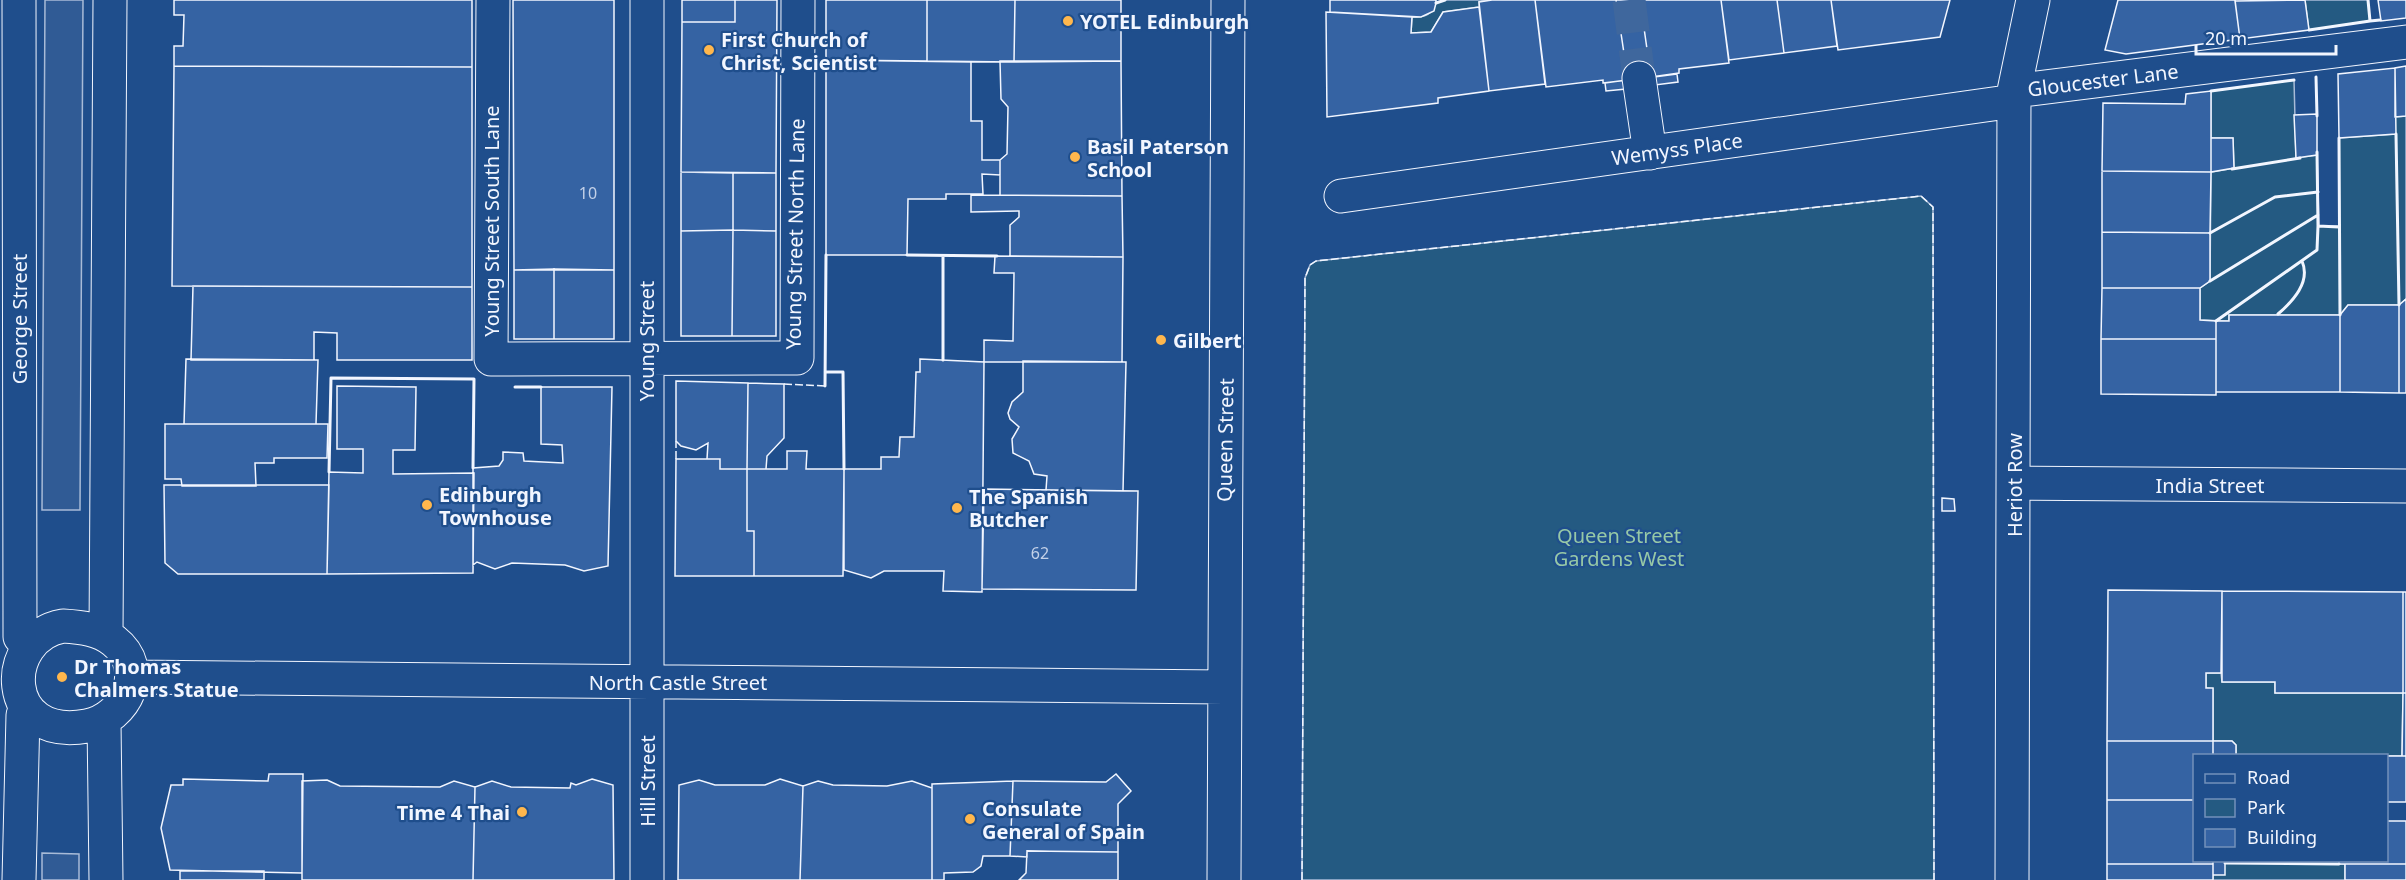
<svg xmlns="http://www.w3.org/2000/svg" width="2406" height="880" viewBox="0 0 2406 880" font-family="'Noto Sans',sans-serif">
  <rect width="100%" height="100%" fill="#1f4e8c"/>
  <path fill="#245a82" stroke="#a8bbd7" stroke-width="1.5" d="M1445,0H1492L1479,2V7L1443,12L1431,32L1411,33L1412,17C1425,17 1432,15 1436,3Z
    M2305,0H2368L2370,21L2309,30Z
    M2294,80L2296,158L2317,155L2319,226H2339V138L2395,134V117L2406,116V299L2399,305H2348L2340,315H2229V321L2200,320V288L2210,281L2211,172L2234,168L2233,138H2211V91Z
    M1921,196L1933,207L1934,880H1302L1305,278L1310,265L1316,261Z
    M2206,673H2221L2222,682H2275V693H2403L2402,756L2236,755V745L2232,741H2213V689L2206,688Z
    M2339,860V864H2345V880H2213V875L2225,861Z"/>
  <path fill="#305b95" stroke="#a8bbd7" stroke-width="1.5" d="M45,0H83L80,510H42Z
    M42,853L79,854V880H42Z"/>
  <path fill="#3563a3" stroke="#f2f6ff" stroke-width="1.5" d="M174,0H472V67L174,66V46H183L184,15H174Z
    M513,0H614V270H514Z
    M682,0H735V22H682Z
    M735,0H777L776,173L681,172L682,22H735Z
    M826,0H927V61L826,60Z
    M927,0H1015L1014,62L927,61Z
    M1015,0H1121V61L1014,62Z
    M1330,0H1436V3L1434,11L1421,17L1330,12Z
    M1492,0H1535L1545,84L1489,91L1479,2Z
    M1535,0H1616L1628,80L1603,83V80L1546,87Z
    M1616,0H1640L1651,77L1628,80Z
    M1640,0H1721L1729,63L1679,69V73L1651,77Z
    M1721,0H1777L1784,53L1729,60Z
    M1777,0H1831L1837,46L1784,53Z
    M1831,0H1950L1940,37L1838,50Z
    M2118,0H2235L2240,39L2126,54L2105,50Z
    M2305,0L2309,30L2240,39L2235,1Z
    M2378,0H2406V18L2381,21Z
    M1479,7L1489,91L1438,98V103L1327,117L1326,12L1412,17L1411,33L1431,32L1443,12Z
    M826,60L971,62V121H982V160H1000V175L982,174L983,194H946V199H908L907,255H826Z
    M1000,61H1121L1122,196L1000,195V160L1007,154L1008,107L1001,99Z
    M174,66L472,67V287L172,286Z
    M2406,66V116L2395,117V68Z
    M2395,68L2396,134L2339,138L2338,74Z
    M1677,74L1678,82L1655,85L1654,77Z
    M1626,80V89L1606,91L1605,83Z
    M2211,91V172L2102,171L2103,103L2185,104L2186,94Z
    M2317,114V155L2296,158L2294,115Z
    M2211,138H2233L2234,168L2211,172Z
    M2102,171L2211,172L2210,233L2102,232Z
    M681,172L733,173V230L681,231Z
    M733,173H776V231L733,230Z
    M971,195L1122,196L1123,257L1010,256V225L1019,217V211L971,212Z
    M733,230L732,336H681V231Z
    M733,230L776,231V336H732Z
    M2102,232L2210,233V281L2200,288H2102Z
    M995,256L1123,257L1122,362H984V340L1013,341L1014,273H994Z
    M554,269V339H514V270Z
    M554,269L614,270V339H554Z
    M193,286L472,287V360H337V333L314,332V360H191Z
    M2102,288H2200V320L2216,321V339H2101Z
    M2406,299V393H2399V305Z
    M2348,305H2399V393L2340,392V315Z
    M2229,315H2340V392H2216V321H2229Z
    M2101,339H2216V395L2101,394Z
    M186,359L318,360L316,424H184Z
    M920,359L984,362L982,592L943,591L944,571H884L871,578L844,570V469H881V457H899L900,437H914L916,372H920Z
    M1023,361L1126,362L1123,491L1046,490L1047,476L1034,474L1029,461L1013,453L1012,439L1019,427L1010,419L1008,413L1012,402L1023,392Z
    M676,381L748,383L747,469H720V459H707L708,443L696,450L681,446L676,441Z
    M748,383L784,384V438L767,456L766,469H747Z
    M337,386L416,387L415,450H393V474L474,473L473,573L327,574L329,472L363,473V449H337Z
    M541,387H612L608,566L584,571L565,565L512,563L495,569L477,562L473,565V468L499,466L503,460V452L523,453L524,461L563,463L562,445L541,444Z
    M165,424H328L327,458H274V463H255L256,486H182L181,479H165Z
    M787,451H807L806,469H844L843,576H754V531H747V469H787Z
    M676,459H720V469H747V531H754V576H675Z
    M164,485H329L327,574H178L165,563Z
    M984,489L1138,491L1136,590L982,589Z
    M1942,498L1954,499L1955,511H1942Z
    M2108,590L2222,591L2221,673H2206V688H2213V741H2107Z
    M2222,591L2403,592V693H2275V682H2222Z
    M2403,592H2406V693H2403Z
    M2403,693H2406V756H2402Z
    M2107,741H2213V756H2194V800H2107Z
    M2213,741H2232L2236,745V756H2213Z
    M2386,756H2406V802H2386Z
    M269,774H303L302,873L170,870L161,828L171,785H183V779L268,781Z
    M1116,774L1131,791L1118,804V852L1027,851V857L1010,856L1013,781L1106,782Z
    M592,779L613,785L614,880H473L475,787L492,781L511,787L570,788L571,783L576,785Z
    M780,779L803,786L800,880H678L679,785L699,780L715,785H765Z
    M327,780L340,786L440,787L454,781L475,787L473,880H302V781Z
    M818,781L833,785L887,786L912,781L932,788V880H800L803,786Z
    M1013,781L1010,856H983L981,866L973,872L944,873V880H932V784Z
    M2107,800H2194V860H2213V864H2107Z
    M2386,821H2406V864H2339V860H2386Z
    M1027,851L1118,852V880H1019L1026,873Z
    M2213,860H2225V875H2213Z
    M2107,864H2213V880H2107Z
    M2345,864H2406V880H2345Z
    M180,871H264V880H180Z"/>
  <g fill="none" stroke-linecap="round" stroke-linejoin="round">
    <path stroke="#3f679d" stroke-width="33" stroke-dasharray="33 16" stroke-linecap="butt" d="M1629,0L1639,78"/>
    <g stroke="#f2f6ff" stroke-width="35">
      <path id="minor" d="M19,0L20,637
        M493,0L491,359L797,358L798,0
        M1639,78L1650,153
        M2014,91L2406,42
        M1341,196L2014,101
        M2014,483L2406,486
        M63,626C81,627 100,629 114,641C150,669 126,718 87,726C0,742 0,637 63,626Z
        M106,634L110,0
        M132,677L1224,687
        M104,721L106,880
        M19,880L23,715
        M647,880V0
        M1224,880L1228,0
        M2012,880L2014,91L2033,0"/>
    </g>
    <use href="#minor" stroke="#1f4e8c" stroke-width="33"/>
    <path stroke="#f2f6ff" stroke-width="1.5" stroke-dasharray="8 3" stroke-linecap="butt" d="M784,384L825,386
      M676,459V441
      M1302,880L1305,278L1310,265L1316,261L1921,196L1933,207L1934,880"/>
    <path stroke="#f2f6ff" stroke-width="3" d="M1436,3L1445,0
      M2370,21L2380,20
      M2309,30L2370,21L2368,0
      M2316,77L2317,116
      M2211,91L2294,80
      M2396,134L2399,305
      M2339,138L2340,315
      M2317,152L2318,226L2339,227
      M2232,169L2300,158
      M2210,233L2275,197L2318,192
      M907,255L997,256
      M2210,281L2318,215
      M2278,314C2293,301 2311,282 2302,261
      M2216,321L2317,250L2318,226
      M943,360V256
      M825,372H843L844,469
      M825,386L826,255
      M515,387H541
      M329,472L331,378L474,379L473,468
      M2225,863L2339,864"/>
  </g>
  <g fill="#ffb74d" stroke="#1f4e8c" stroke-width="2">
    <circle cx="1068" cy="21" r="6"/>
    <circle cx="709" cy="50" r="6"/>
    <circle cx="1075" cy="157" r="6"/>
    <circle cx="1161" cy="340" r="6"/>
    <circle cx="427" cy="505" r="6"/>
    <circle cx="957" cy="508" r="6"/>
    <circle cx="62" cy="677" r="6"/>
    <circle cx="522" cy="812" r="6"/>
    <circle cx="970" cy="819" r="6"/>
  </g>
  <g text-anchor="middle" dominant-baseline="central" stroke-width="4.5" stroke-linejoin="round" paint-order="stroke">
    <g font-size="16" fill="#c3d1e8">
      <text x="588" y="193">10</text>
      <text x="1040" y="553">62</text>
    </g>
    <g font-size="20" font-weight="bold" fill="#f2f6ff" stroke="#1f4e8c" text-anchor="start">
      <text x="1080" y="21">YOTEL Edinburgh</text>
      <text x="721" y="39">First Church of<tspan x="721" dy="23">Christ, Scientist</tspan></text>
      <text x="1087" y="146">Basil Paterson<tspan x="1087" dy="23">School</tspan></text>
      <text x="1173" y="340">Gilbert</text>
      <text x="439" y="494">Edinburgh<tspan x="439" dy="23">Townhouse</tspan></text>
      <text x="969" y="496">The Spanish<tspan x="969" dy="23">Butcher</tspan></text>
      <text x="74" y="666">Dr Thomas<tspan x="74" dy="23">Chalmers Statue</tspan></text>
      <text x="982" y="808">Consulate<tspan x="982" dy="23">General of Spain</tspan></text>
      <text x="510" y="812" text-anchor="end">Time 4 Thai</text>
    </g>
    <g font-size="20" fill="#f2f6ff" stroke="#1f4e8c">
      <text transform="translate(2103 80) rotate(-7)">Gloucester Lane</text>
      <text transform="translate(1677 149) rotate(-8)">Wemyss Place</text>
      <text transform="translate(491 221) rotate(-90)">Young Street South Lane</text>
      <text transform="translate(795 234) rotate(-89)">Young Street North Lane</text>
      <text transform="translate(19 319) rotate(-90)">George Street</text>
      <text transform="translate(646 341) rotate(-90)">Young Street</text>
      <text transform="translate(1225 440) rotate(-89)">Queen Street</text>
      <text transform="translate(2014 485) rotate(-90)">Heriot Row</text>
      <text x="2210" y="485">India Street</text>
      <text x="678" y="682">North Castle Street</text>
      <text transform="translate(647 781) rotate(-90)">Hill Street</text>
    </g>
    <g font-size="20" fill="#97c8a6" stroke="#1f4e8c">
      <text x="1619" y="535">Queen Street<tspan x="1619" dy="23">Gardens West</tspan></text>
    </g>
  </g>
  <rect x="2193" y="754" width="195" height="108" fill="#1f4e8c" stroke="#7391ba" stroke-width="1.5"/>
  <rect x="2205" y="774" width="30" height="9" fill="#1f4e8c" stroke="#7391ba" stroke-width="1.5"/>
  <text x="2247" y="784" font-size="18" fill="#f2f6ff">Road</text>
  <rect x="2205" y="799" width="30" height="18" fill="#245a82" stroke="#7391ba" stroke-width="1.5"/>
  <text x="2247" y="814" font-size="18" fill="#f2f6ff">Park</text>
  <rect x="2205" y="829" width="30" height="18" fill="#3563a3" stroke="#7391ba" stroke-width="1.5"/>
  <text x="2247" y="844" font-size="18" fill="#f2f6ff">Building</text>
  <path d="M2196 45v9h140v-9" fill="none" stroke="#f2f6ff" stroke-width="3"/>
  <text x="2205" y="45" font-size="18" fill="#f2f6ff" stroke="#1f4e8c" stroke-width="4.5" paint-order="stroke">20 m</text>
</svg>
